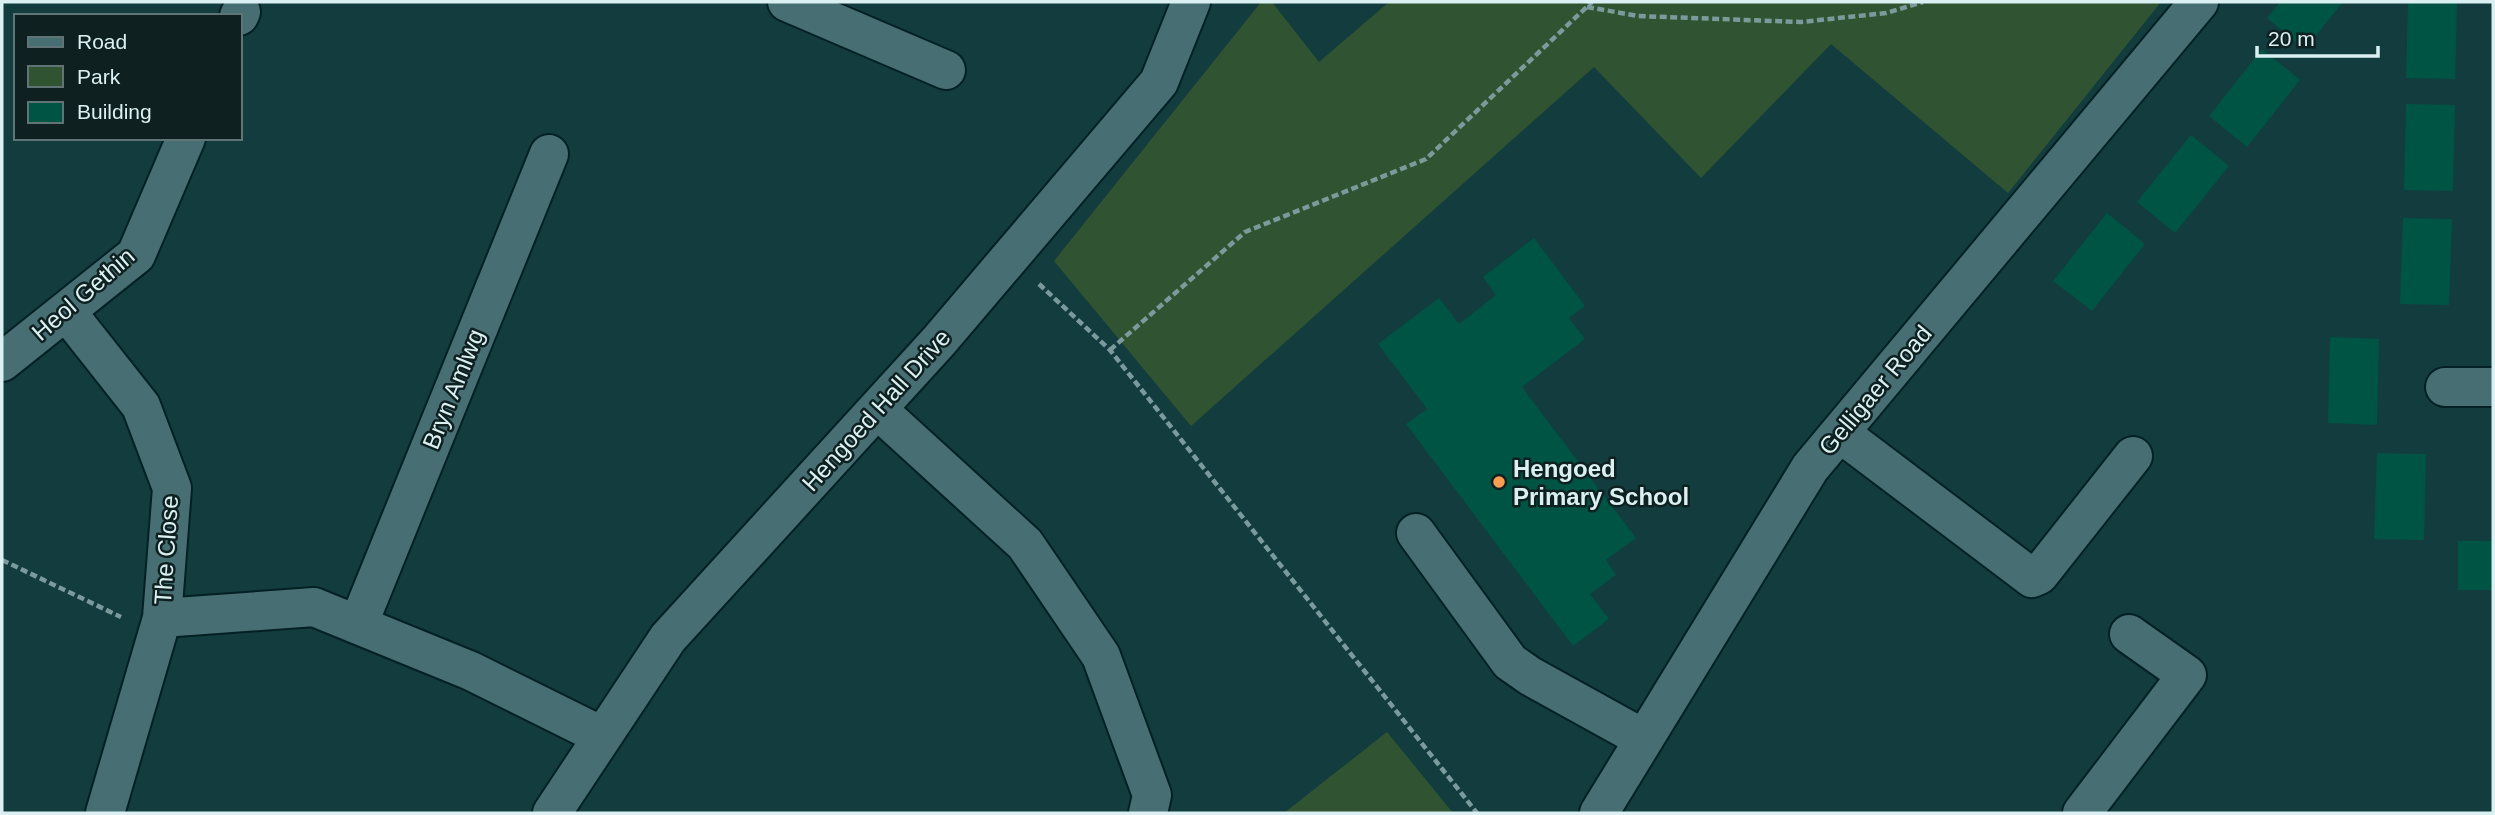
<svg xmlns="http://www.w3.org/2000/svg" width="2495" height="815" viewBox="0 0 2495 815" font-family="Arial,sans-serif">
  <rect width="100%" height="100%" fill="#133c3f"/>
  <path fill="#305431" d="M1261,2H1272L1319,62L1389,2H2161L2008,193L1831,44L1701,178L1594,67L1191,426L1054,261Z
    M1387,732L1453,813H1284Z"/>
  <path fill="#005444" d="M2280,2H2343L2305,49L2267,18Z
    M2408,2H2457L2455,79L2406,78Z
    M2262,49L2300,80L2247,147L2209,116Z
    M2406,104L2455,105L2453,191L2404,190Z
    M2191,135L2229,166L2175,233L2137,202Z
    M2107,213L2145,244L2092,311L2053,281Z
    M2403,218L2452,219L2449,305L2400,304Z
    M1534,238L1585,306L1569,318L1585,339L1522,387L1636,538L1606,560L1616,575L1590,594L1609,619L1573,646L1406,424L1427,409L1378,344L1439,298L1459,324L1496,295L1483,277Z
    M2330,337L2379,339L2377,425L2328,423Z
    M2377,453L2426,454L2424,540L2374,539Z
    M2458,541H2493V590H2458Z"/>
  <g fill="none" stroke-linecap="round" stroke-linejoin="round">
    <g stroke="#032124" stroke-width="42">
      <path id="minor" d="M787,2L946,70
        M239,16L241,12
        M66,311L141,406L172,488L162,618L105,813
        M2,362L136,255L186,138
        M2445,387H2493
        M877,409L1025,544L1101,656L1152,795L1148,813
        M1840,433L2032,578L2039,575L2133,456
        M1416,533L1510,662L1530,676L1644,739
        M162,618L314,607L471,671L602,736
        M358,625L549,154
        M552,813L668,638L939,341L1159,82L1191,2
        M1599,813L1810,468L2199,2
        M2082,813L2187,675L2129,634"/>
    </g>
    <path stroke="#7b9a9c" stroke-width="4.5" stroke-dasharray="7 3.5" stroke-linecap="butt" d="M1587,7L1638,16L1801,22L1886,13L1923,2
      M1039,284L1110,350L1477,813
      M1110,350L1245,232L1426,159L1592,2
      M2,560L121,617"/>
    <use href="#minor" stroke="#476f73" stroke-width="38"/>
  </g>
  <circle fill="#fc9e52" stroke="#0f2021" stroke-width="2.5" cx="1499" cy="482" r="7"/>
  <g text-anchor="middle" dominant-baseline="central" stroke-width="5" stroke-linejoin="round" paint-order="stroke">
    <g font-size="24" fill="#daf0f2" stroke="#0f2021">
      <text transform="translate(83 294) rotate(-41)">Heol Gethin</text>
      <text transform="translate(453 389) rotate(-68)">Bryn Amlwg</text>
      <text transform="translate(1875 390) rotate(-50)">Gelligaer Road</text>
      <text transform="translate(876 410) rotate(-48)">Hengoed Hall Drive</text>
      <text transform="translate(166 550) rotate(-86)">The Close</text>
    </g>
    <g font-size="24" font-weight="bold" fill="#daf0f2" stroke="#0f2021" text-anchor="start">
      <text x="1513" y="468">Hengoed<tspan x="1513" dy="28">Primary School</tspan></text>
    </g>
  </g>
  <rect width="2495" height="815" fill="none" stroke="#daf0f2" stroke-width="7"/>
  <rect x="14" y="14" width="228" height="126" fill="#0f2021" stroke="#607375" stroke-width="2"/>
  <rect x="28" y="37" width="35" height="10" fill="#476f73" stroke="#607375" stroke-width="2"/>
  <text x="77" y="49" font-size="21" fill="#daf0f2">Road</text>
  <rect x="28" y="66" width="35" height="21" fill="#305431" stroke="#607375" stroke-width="2"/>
  <text x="77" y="84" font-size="21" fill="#daf0f2">Park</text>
  <rect x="28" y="102" width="35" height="21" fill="#005444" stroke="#607375" stroke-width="2"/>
  <text x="77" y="119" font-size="21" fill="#daf0f2">Building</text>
  <path d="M2257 46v10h121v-10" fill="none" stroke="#daf0f2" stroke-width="3.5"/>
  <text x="2268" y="46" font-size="21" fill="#daf0f2" stroke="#0f2021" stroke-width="5" paint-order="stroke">20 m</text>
</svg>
